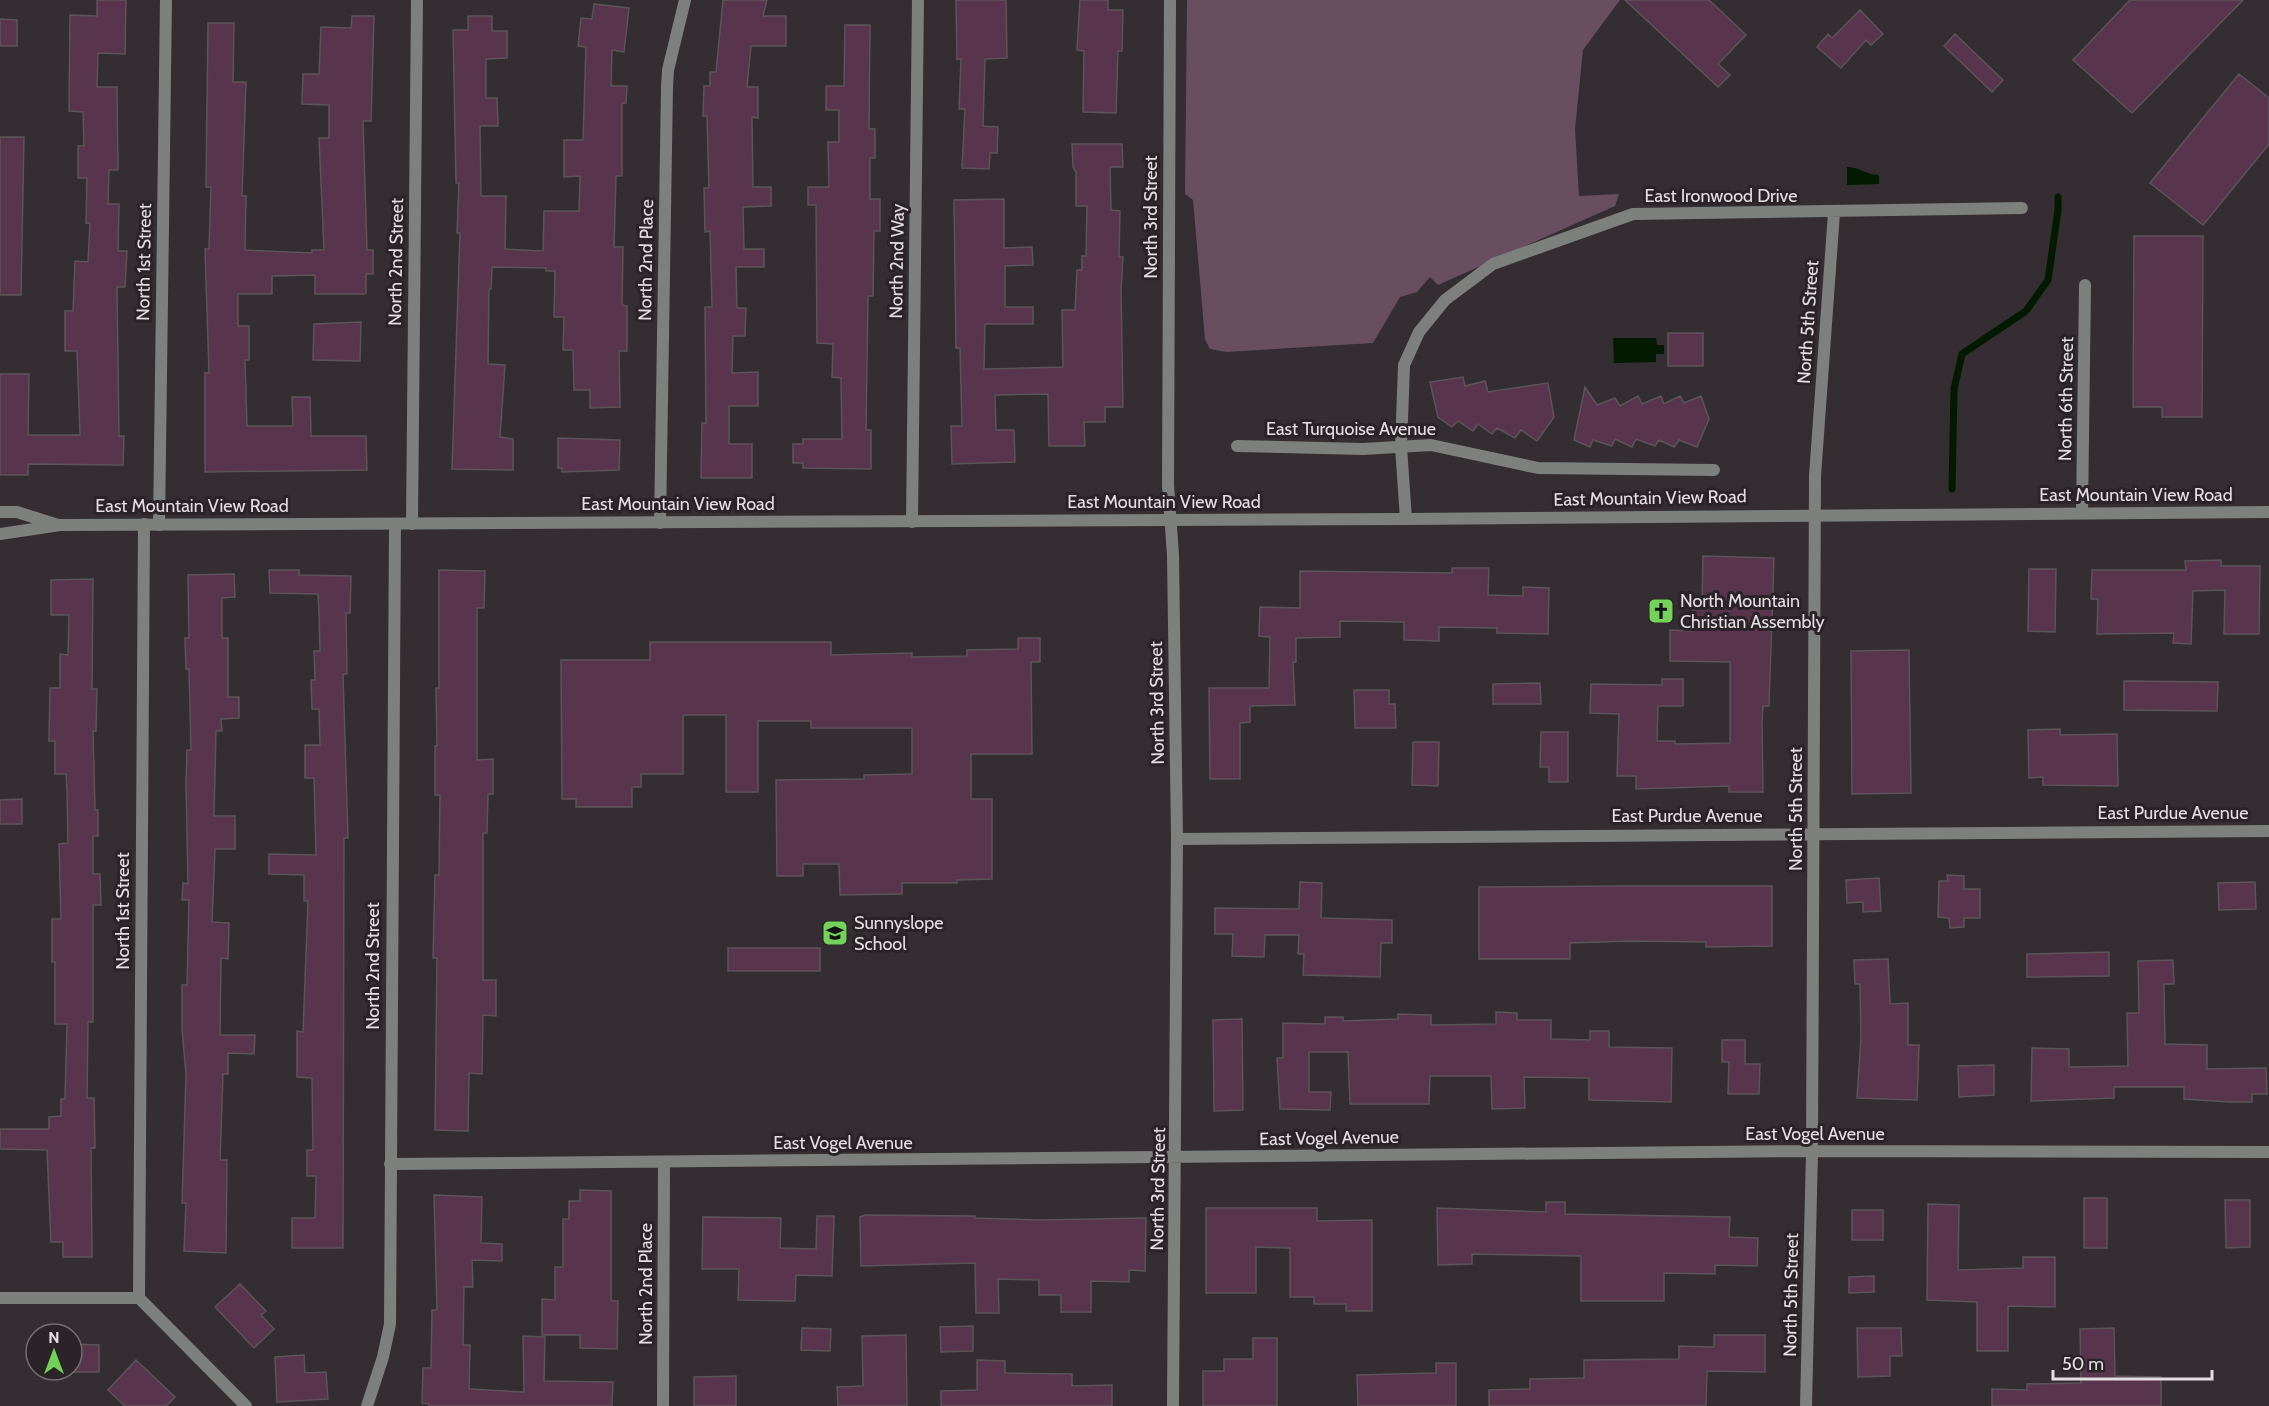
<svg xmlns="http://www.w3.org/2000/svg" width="2269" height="1406" viewBox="0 0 2269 1406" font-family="Cabin,sans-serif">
  <rect width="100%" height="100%" fill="#342d31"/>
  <path fill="#694e60" d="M1187,0H1620L1583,50L1575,129L1579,196L1619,194L1615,206L1438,285L1430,277L1417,292L1400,297L1373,343L1226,352L1210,349L1205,339L1193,200L1185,194Z"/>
  <path fill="#031900" d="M1847,167C1859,167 1866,175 1879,175V184L1847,185Z
    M1613,338H1656L1657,345H1664V354H1656V362L1614,363Z"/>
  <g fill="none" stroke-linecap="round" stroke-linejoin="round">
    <path stroke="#031900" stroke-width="7" d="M1952,489L1954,389L1962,354L2026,311L2048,280L2058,210V197"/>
  </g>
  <path fill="#58354d" stroke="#5c5459" stroke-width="1.5" d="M97,0H126L125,54L98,53L97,87H117L118,170H109L108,204H119L118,251H127L125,287H117L119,436H124L123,465L28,464V475H0V374H29L28,435H80L77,351H65V311H73L75,261L88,262L90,223H86L87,178H78V146H84L83,112L69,111L70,15L97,16Z
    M723,0H767L763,16H786V46H751L747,87H758V118L752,117L753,187H771V206L743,207L744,249H764V267H736L737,308H746L745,336H733L732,373L758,372V406H729V444H752V478H701L702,423H706L705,307H712L710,231L705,232L704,188H709L707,116H703L704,86H710V72H716Z
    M956,0H1006L1007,58L985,59L983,126L998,127L997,153H990L989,169L962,168L965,109H959L961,59H957Z
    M1080,0H1108V10H1123L1122,51H1118L1116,113L1083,112L1084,51L1077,50Z
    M1625,0H1709L1746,35L1718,64L1730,75L1718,87Z
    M2130,0H2243L2132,113L2073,60Z
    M594,4L629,8L624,52L612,50L611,86H627L626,103H622V176H616L614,247H623L622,305L627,306V351H619L620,407L590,408V390H574L573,350H563L564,317H554L555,271H546V268L492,267L491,289H489L488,364L505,365L500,437L513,439V470L452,469L460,233H457L459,183H456L453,30H468V16H492V31H507V58L486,59V98H497L498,126H480L481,196H506L505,249L543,251L544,211H579L580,176L564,177V140H583L586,47L578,46L581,18L592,19Z
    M1860,10L1883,34L1871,45L1866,40L1841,68L1817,47L1828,34L1832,38Z
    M352,16H374L371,121H363L367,250H373V274H366V293L364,294H315V275L272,276V294H238V326H249V360H245L247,426H293L292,397H310L311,436H366L367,470L205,472V373H209L205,249H209L211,187H206L208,23H234L233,82H246L242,196H246L245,250L312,253V250H324L319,138H329V105L302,104L303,74H319L321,27L351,28Z
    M0,19L17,20V46H0Z
    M845,25H870L869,129H875V158H870V199H880V231H874L873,296H868L866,430H871V469L803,468V463H793V444H803V439H842L841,378L832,377L833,344L817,343L816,205H808V187H829L828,142H839V110H826V86H844Z
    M1955,34L2003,80L1992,92L1944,46Z
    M2239,74L2269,98V144L2203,225L2150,183Z
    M0,137H24L21,295H0Z
    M1072,144H1122L1123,167H1110L1111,210L1120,211L1119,257H1123L1121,290L1123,407H1105V422H1084L1085,446H1049L1048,394L995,395L996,430H1014L1015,462L952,464L951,426H962L960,348H956L954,200L1004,199V248L1032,247L1033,265L1005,266V307H1033V324H985L984,369L1063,367L1062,310H1075L1077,270H1082V256H1086L1087,206H1076V172L1073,167Z
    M2134,236H2203L2202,417H2162V407H2133Z
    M361,322L360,361L313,360L314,324Z
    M1668,333H1703V366H1668Z
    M1463,377L1465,386L1485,381L1488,392L1548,383L1554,417L1537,441L1521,430L1515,438L1497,428L1492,434L1478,424L1473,431L1458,421L1452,427L1438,417L1430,382Z
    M1585,387L1597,405L1615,398L1620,406L1638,396L1642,404L1661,396L1664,404L1680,396L1684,403L1701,396L1709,419L1697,447L1679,440L1674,447L1659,440L1655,446L1636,439L1632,447L1615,439L1612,446L1593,440L1590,447L1574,440Z
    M558,438L620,440L619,470L562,472V468H558Z
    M1703,556L1774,558L1769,706H1763L1762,723L1763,792H1729V786L1636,789V776H1617L1619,714L1590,713L1591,684L1662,685V679H1683V706H1658L1657,741H1675V744L1730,743V662L1670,661V630L1692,631L1693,602H1702Z
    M2221,560V566H2260L2259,634H2224L2225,590L2193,591L2191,644L2173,643L2174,633L2097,634L2098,599H2091L2092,570H2186L2185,561Z
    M1452,568H1489L1488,595L1523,596V587L1549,588L1548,634L1497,633V628L1439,627V641L1404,640V622L1340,621V637L1296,638V662H1293L1295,705L1250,706V722L1240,723V779H1210L1209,688H1269L1270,637L1259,636L1260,607L1300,608V571L1452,573Z
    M2029,569H2056L2055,632L2028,631Z
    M269,570H299V575L351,576L350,613H346L347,674H343L348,838H344L343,1248H292V1218H315L316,1176H307V1150H313L312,1078L297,1077V1031L303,1032L308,901H304V875L269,874V854L316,855L314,778H305V745H320L319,709H312L311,680H315L314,651H320L319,613L318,594L270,593Z
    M439,570L485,571L484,608H477V760L493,759V794H488L487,833H483V980H496V1016L483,1015L482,1074L469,1073L468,1131L435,1130L437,958H433L435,875H439L440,795H435V746H437L436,688H439Z
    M234,574L235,597L222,598V638H228V697H239V718L221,719L222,731H216L214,816H235V849H215L212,922L229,923L228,959L221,958L220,1035H255L254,1054L228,1053V1074H223L220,1160H227L226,1253L184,1251L186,1203H182L186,1074L182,1029V985H187L189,900H182L183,883L188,884L186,784L187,750H191L189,669H186L185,638H189L188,575Z
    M93,579L92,689H97L96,731H93L95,810H98V836H93V874H100L101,905H93V1022H88L87,1098H94L95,1148H91L92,1257H63V1242H51L47,1150L0,1149V1129H49V1117L61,1116V1099H65L67,1024H55V962H52V919H61L59,844L68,843L67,790L66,774H55V741H49L50,688H60V654L68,655L69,615H51V580Z
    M1018,638H1040V662H1031L1032,754H971V799H992V879L957,880V883H902V894L840,895L839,864H803V876H777L776,780L864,779V775L912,774V728H811V721H758V792H726V715H683V774H641V787H632V807H576V799H562L561,660H650V642H831V655L912,653V657L967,656V650L1018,649Z
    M1909,650L1911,793L1852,794L1851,651Z
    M2124,681L2218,682L2217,711L2124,710Z
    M1540,683L1541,704H1493V684Z
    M1354,690H1389V704H1395L1396,728H1355Z
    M2060,729V735L2117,734L2118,786L2043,785V777L2029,778L2028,730Z
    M1541,732H1568V782H1549V767H1540Z
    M1413,742H1439L1438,786L1412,785Z
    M22,799V824H0V800Z
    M1947,875L1964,876V889H1980V918H1964V927L1950,928L1949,918L1938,917L1939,881H1948Z
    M1879,878L1881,911L1863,912V902L1847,903L1846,880Z
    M1300,882L1322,883L1321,918L1392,920V943H1381L1380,977L1303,975L1304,954H1298L1299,935H1265L1264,957L1232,956L1233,934H1215V908L1299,909Z
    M2255,882L2256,909L2219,910L2218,883Z
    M1617,886H1772V946L1706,947V942L1630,941L1570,943V959H1479V887Z
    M728,948H820V971H728Z
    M2109,952V976L2027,977V954Z
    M1888,959L1890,1004L1908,1003V1045H1919L1917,1100L1857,1098L1861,1037L1860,984H1855L1854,960Z
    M2173,960L2174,984H2164L2165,1044L2207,1045V1069L2266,1068L2267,1094H2252V1102H2230L2184,1099V1087H2114V1098L2031,1101L2032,1048L2069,1049V1067L2128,1066L2127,1013H2139L2138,961Z
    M1496,1012L1517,1013V1020H1551V1039L1590,1040V1031H1609V1047L1672,1048L1671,1102L1589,1100V1078L1524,1077L1525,1108L1492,1109L1491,1076H1430L1429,1104H1350L1348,1052H1309V1092H1331L1330,1110L1280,1109L1277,1058H1283V1023L1325,1024V1017H1343V1021L1398,1019V1014L1431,1015V1025L1496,1024Z
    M1242,1019L1243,1110L1214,1111L1213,1020Z
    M1722,1040H1745V1064H1760L1759,1094H1728L1729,1062H1722Z
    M1994,1065V1095L1959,1097L1958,1066Z
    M580,1190L611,1191V1301H618L617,1349L580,1348V1335H542V1299L555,1300V1267H563V1219H569V1201H580Z
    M434,1195L482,1197L481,1243L502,1244V1261L472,1260L473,1287H464L463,1345H470L469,1389L524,1392L523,1336L545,1337L544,1381L613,1382L612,1406H429V1404L422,1403L423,1368H431L432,1310H437Z
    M2084,1198H2107V1248H2084Z
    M2225,1200H2250V1247L2226,1248Z
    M1546,1202H1565V1214L1730,1217L1729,1237L1758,1238L1757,1266L1715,1265V1274L1664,1273V1301H1581V1256L1472,1254V1264L1438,1265L1437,1208L1546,1212Z
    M1928,1204L1959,1205L1958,1270L2023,1268V1257H2055V1307L2008,1306V1351H1977V1302L1927,1300Z
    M1206,1208H1317V1221L1372,1220V1311H1346V1304H1314V1297H1290V1248L1256,1247V1293H1206Z
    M1852,1210H1883V1240H1852Z
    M865,1215L975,1216V1218L1039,1220L1146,1218L1145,1271L1129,1270V1282L1091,1281V1312H1061V1295H1039V1280L998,1279L999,1313H976L975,1263L861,1266L860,1217Z
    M817,1216H834L832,1276L796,1275L795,1301L738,1300L739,1269H702L703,1217L781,1218L780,1248L816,1249Z
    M1874,1276V1292L1849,1293V1277Z
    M240,1284L266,1311L261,1315L274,1329L254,1348L215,1307Z
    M973,1326V1351L941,1352L940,1327Z
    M802,1328L831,1329L830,1351L801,1350Z
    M1857,1328H1901L1902,1356H1890V1376L1858,1377Z
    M2114,1328L2115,1376L2161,1377V1406H1992V1389L2027,1390V1384L2081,1383L2080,1329Z
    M906,1335L907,1406H838L837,1387L863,1386L862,1336Z
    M1714,1335H1765V1372L1707,1371L1706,1406H1489V1390L1530,1389V1379L1584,1378V1360L1679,1359V1346L1714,1347Z
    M1253,1338H1277V1406H1203V1371H1224V1359H1253Z
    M72,1344L99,1345V1372H72Z
    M304,1355L305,1373L326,1372L328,1399L277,1402L275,1357Z
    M136,1360L175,1397L166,1406H125L108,1390Z
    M977,1360L1005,1361V1373L1072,1374V1386L1112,1385V1406H941V1391L977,1390Z
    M1436,1363H1456V1406H1358L1357,1375L1436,1373Z
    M736,1376V1406H694V1377Z"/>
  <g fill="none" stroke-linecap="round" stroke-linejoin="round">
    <path stroke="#7d807d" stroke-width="12" d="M1170,0L1168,485L1173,555L1177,839L1173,1406
      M1237,446L1363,449L1431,445L1538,468L1714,470
      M2082,513L2085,285
      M1406,519L1401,447L1404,365L1419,332L1445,300L1493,264L1633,214L2022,208
      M912,522L918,0
      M660,523L667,87L668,70L685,0
      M412,524L417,0
      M159,525L166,0
      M1177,839L2269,831
      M390,1164L1812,1151L2269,1152
      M0,1298H139L246,1406
      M139,1298L144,524
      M367,1406L383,1357L390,1324L395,524
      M663,1406L664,1162
      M1806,1406L1812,1151L1815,476L1834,213"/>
    <path stroke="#7d807d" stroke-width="12" d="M0,512H17L58,525
      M0,534L60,525L1406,519L2269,512"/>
  </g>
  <defs>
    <g id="church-square" transform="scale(1.35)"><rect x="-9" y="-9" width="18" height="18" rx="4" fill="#74d25c" stroke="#2a2327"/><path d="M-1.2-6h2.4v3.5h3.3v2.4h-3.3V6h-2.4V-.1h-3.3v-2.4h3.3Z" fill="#111"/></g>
    <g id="school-square" transform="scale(1.35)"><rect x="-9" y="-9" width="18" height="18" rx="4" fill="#74d25c" stroke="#2a2327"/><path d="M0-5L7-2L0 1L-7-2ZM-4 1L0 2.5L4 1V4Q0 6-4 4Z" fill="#111"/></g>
  </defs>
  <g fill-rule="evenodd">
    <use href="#church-square" x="1661" y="611"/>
    <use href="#school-square" x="835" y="933"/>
  </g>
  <g text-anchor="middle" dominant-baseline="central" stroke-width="6" stroke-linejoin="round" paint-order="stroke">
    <g font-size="18" fill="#e4dfe2" stroke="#2a2327">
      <text x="1721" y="196">East Ironwood Drive</text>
      <text transform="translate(1151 217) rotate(-90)">North 3rd Street</text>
      <text transform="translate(646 260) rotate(-89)">North 2nd Place</text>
      <text transform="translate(897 261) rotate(-89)">North 2nd Way</text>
      <text transform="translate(144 262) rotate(-89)">North 1st Street</text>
      <text transform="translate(396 262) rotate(-89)">North 2nd Street</text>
      <text transform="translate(1808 322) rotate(-86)">North 5th Street</text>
      <text transform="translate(2066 399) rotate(-89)">North 6th Street</text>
      <text x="1351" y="429">East Turquoise Avenue</text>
      <text x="2136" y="495">East Mountain View Road</text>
      <text transform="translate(1650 498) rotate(-1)">East Mountain View Road</text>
      <text x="1164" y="502">East Mountain View Road</text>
      <text x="678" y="504">East Mountain View Road</text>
      <text x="192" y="506">East Mountain View Road</text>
      <text transform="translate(1157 703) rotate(-91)">North 3rd Street</text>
      <text transform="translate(1796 809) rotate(-90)">North 5th Street</text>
      <text x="2173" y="813">East Purdue Avenue</text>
      <text x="1687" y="816">East Purdue Avenue</text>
      <text transform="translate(123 911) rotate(-90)">North 1st Street</text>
      <text transform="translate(373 966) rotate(-90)">North 2nd Street</text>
      <text x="1815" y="1134">East Vogel Avenue</text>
      <text transform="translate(1329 1138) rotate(-1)">East Vogel Avenue</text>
      <text x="843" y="1143">East Vogel Avenue</text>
      <text transform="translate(1158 1189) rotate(-89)">North 3rd Street</text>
      <text transform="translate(646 1284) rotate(-90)">North 2nd Place</text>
      <text transform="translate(1791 1295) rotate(-89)">North 5th Street</text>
    </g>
    <g font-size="18" fill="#e4dfe2" stroke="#2a2327" text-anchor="start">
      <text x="1680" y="601">North Mountain<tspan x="1680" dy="21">Christian Assembly</tspan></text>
      <text x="854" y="923">Sunnyslope<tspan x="854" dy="21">School</tspan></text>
    </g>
  </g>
  <g transform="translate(54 1352)"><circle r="28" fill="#2a2327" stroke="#746e72" stroke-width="1.5"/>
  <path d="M0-4.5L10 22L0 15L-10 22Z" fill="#74d25c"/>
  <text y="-9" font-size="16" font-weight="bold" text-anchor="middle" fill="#e4dfe2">N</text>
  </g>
  <path d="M2053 1370v9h159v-9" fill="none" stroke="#e4dfe2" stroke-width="3"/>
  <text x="2062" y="1370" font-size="18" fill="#e4dfe2" stroke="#2a2327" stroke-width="4.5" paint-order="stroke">50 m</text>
</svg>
